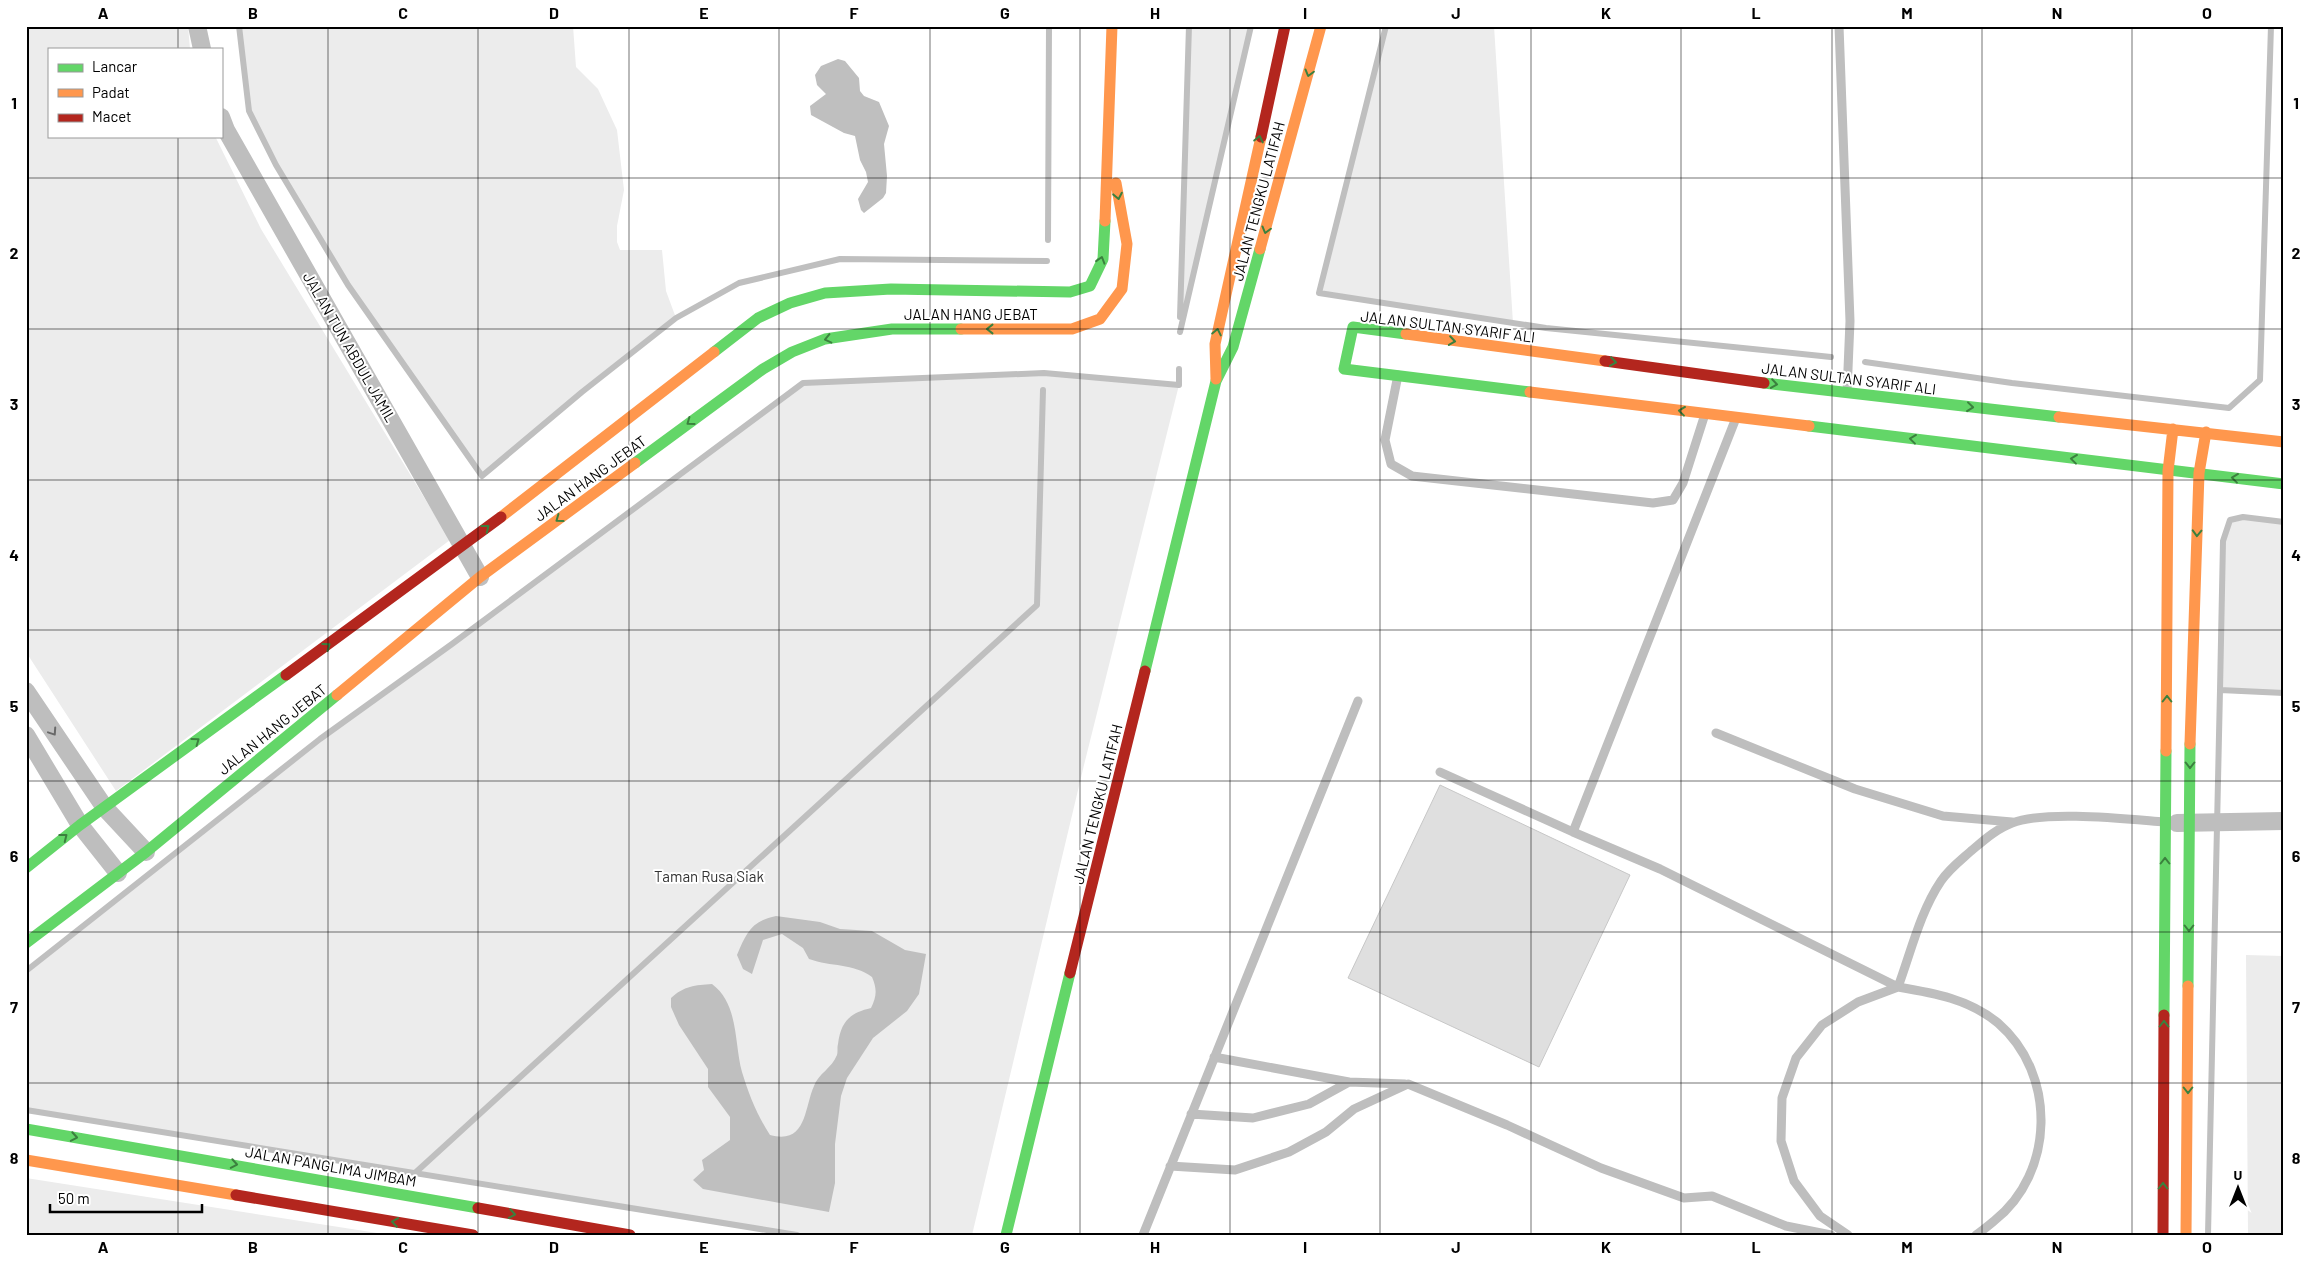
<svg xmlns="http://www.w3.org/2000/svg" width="2310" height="1261" viewBox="0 0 2310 1261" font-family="Barlow,sans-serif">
  <rect width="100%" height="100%" fill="#fff"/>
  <path fill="#ececec" d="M26,26H188L190,49H49V136H215L261,229L450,540L116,791L26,652Z
    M239,26H573L576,67L598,89L617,130L624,190L617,226V242L620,250H662L666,291L676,318L482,476L348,285L276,165L249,111Z
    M1189,26H1251L1180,332Z
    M1386,26H1494L1513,323L1319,293Z
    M1044,373L1179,385L1084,765L972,1235H797L26,1110V972L320,739L452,644L803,383Z
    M2243,517L2284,521V693L2220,690L2223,541L2230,520Z
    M2246,955L2284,956V1235H2248Z
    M26,1178L390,1235H26Z"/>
  <path fill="#bfbfbf" d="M838,59L845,61L859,78L860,91L864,96L879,102L889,126L884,144L887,176L886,193L883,198L864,213L861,210L858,199L868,182L866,172L860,160L855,136L844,133L811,115L810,106L826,94L817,85L815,75L821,66Z
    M776,916L820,922L840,929L872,931L905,950L926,954L919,994L907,1011L873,1038L847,1078L841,1096L835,1144V1183L829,1212L703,1189L693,1180L704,1170L702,1160L730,1140V1117L708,1087V1069L679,1025L671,1007V998C684,986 695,985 712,984C739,1004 734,1043 742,1072C749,1095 757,1115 770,1135C807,1145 804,1108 814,1086C818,1074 832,1068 837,1055C838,1052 837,1047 838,1044C841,1021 850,1013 871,1008C877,996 877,989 872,977C853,963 831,967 809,959L803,948L782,934L763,940L752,974L743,969L737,955C746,934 751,921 776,916Z"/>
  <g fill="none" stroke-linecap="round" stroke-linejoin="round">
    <path stroke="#bfbfbf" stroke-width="6" d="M239,26L249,111L276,165L348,285L482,476L582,392L676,318L739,283L840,259L1047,261
      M1386,26L1319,293L1546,328L1831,357
      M1048,240L1049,26
      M1180,317L1189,26
      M1180,332L1251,26
      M1865,362L2012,383L2229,408L2260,380L2271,26
      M2220,690L2223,541L2230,520L2243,517L2284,522
      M26,971L320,739L452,644L803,383L1044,373L1179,385V369
      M26,1110L797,1235
      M415,1173L1037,605L1043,390
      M2208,1235L2220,690L2284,693"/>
  </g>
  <path fill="#dfdfdf" stroke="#c7c7c7" d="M1440,785L1630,875L1539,1067L1348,978Z"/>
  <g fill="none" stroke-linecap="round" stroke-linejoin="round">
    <path stroke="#bebebe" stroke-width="9" d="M1839,26L1850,321L1847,393
      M1398,375L1385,440L1391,464L1412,476L1653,503L1673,500L1683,483L1705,414
      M1736,418L1573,832L1660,869L1898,987C1934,993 1969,999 1998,1023C2057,1074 2055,1173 1994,1221C1988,1226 1982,1231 1976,1235
      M1716,733L1855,789L1943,816L2012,822
      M1440,772L1573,832
      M1898,987C1911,952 1920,912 1941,881C1949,869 1961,860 1971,851C1983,841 1996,829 2012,823C2045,810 2126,819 2164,822
      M1214,1057L1349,1082
      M1191,1114L1253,1118L1309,1104L1349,1082L1405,1084
      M1170,1166L1235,1170L1289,1152L1326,1132L1354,1109L1408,1084L1507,1125L1601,1168L1684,1198L1712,1196L1786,1226L1831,1235
      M1143,1235L1358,701
      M1848,1235L1820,1216L1794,1181L1781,1141L1782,1098L1796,1058L1822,1025L1858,1002L1898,987"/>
    <path stroke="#bebebe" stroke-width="18" d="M197,26L202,49
      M221,117L226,130L480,577
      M26,691L105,808L146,852
      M26,735L80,825L118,873
      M2177,823L2284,821"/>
    <path stroke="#63d668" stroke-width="11" d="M1406,334L1353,327L1344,369L1530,392
      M714,352L758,318L790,303L825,293L891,289L1070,292L1090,286L1103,259L1105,221
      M1764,383L2059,417
      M1809,426L2284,484
      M635,463L763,369L792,352L825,339L892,329H961
      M1145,671L1216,381L1233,347L1260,249
      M26,868L80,825L286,675
      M26,943L146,852L337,695
      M2188,986L2190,744
      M2164,1015L2166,751
      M26,1129L478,1208
      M1006,1235L1070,973"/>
    <path stroke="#ff974d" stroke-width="11" d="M1105,221L1112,26
      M1260,249L1321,26
      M961,329H1072L1100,319L1122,289L1127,244L1116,183
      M1406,334L1605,361
      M1216,379L1215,344L1261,137
      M1530,392L1809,426
      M2059,417L2284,442
      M501,517L714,352
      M337,695L480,577L635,463
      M2190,744L2199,473L2206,432
      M2166,751L2168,471L2173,429
      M26,1160L236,1195
      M2186,1235L2188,986"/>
    <path stroke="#b3261e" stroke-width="11" d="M1261,137L1285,26
      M1605,361L1764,383
      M286,675L501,517
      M1070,973L1145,671
      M236,1195L473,1235
      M478,1208L630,1235
      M2163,1235L2164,1015"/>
  </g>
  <defs><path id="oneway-chevron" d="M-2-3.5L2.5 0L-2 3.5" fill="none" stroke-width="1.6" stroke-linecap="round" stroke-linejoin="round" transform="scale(1.25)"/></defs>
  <g stroke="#3b803e">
    <use href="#oneway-chevron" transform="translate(1309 73) rotate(105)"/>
    <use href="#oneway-chevron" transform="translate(1259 139) rotate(-78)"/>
    <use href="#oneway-chevron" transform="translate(1118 196) rotate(79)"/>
    <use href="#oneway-chevron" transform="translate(1266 230) rotate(105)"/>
    <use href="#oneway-chevron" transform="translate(1101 260) rotate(-73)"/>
    <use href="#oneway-chevron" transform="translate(990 329) rotate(-180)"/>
    <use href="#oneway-chevron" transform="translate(1217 332) rotate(-78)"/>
    <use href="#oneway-chevron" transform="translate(828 339) rotate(167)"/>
    <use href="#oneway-chevron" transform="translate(1452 341) rotate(8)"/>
    <use href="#oneway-chevron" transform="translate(1613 362) rotate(8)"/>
    <use href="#oneway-chevron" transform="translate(1774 384) rotate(8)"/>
    <use href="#oneway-chevron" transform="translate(1970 407) rotate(6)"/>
    <use href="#oneway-chevron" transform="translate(1682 411) rotate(-173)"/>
    <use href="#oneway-chevron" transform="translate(690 422) rotate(144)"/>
    <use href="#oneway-chevron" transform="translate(1913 439) rotate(-173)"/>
    <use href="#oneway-chevron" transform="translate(2074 459) rotate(-173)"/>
    <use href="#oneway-chevron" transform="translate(2235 478) rotate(-173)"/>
    <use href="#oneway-chevron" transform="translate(559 519) rotate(144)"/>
    <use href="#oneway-chevron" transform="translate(486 528) rotate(-38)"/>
    <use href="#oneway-chevron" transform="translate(2197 533) rotate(92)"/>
    <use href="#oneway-chevron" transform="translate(327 646) rotate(-36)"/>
    <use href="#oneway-chevron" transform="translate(2167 699) rotate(-90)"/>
    <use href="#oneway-chevron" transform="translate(196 741) rotate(-36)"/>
    <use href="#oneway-chevron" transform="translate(2190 765) rotate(90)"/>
    <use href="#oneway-chevron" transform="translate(64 837) rotate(-38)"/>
    <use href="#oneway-chevron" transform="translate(2165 861) rotate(-90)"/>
    <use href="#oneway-chevron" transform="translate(2189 928) rotate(90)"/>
    <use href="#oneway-chevron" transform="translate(2164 1024) rotate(-90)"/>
    <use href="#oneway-chevron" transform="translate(2188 1090) rotate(90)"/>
    <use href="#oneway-chevron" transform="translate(74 1137) rotate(10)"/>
    <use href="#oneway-chevron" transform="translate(234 1164) rotate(10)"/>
    <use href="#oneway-chevron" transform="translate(2163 1186) rotate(-90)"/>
    <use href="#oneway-chevron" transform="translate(512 1214) rotate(10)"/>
    <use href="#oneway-chevron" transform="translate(395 1222) rotate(-171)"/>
  </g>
  <use stroke="#686868" href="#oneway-chevron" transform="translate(53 732) rotate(56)"/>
  <path fill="none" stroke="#000" stroke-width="1" stroke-opacity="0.55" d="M178,26V49M328,26V1235M478,26V1235M629,26V1235M779,26V1235M930,26V1235M1080,26V1235M1230,26V1235M1380,26V1235M1531,26V1235M1681,26V1235M1832,26V1235M1982,26V1235M2132,26V1235M178,136V1235M26,178H2284M26,329H2284M26,480H2284M26,630H2284M26,781H2284M26,932H2284M26,1083H2284"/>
  <g text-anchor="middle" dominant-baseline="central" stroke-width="4" stroke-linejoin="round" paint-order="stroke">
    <g font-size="15" fill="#000" stroke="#fff">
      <text transform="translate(1258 201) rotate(-75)">JALAN TENGKU LATIFAH</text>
      <text x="971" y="314">JALAN HANG JEBAT</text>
      <text transform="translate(1448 326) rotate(7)">JALAN SULTAN SYARIF ALI</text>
      <text transform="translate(350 347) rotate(60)">JALAN TUN ABDUL JAMIL</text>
      <text transform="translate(1849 378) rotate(7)">JALAN SULTAN SYARIF ALI</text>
      <text transform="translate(590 478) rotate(-36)">JALAN HANG JEBAT</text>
      <text transform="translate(272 729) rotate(-39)">JALAN HANG JEBAT</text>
      <text transform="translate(1097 804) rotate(-76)">JALAN TENGKU LATIFAH</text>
      <text transform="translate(331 1166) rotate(10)">JALAN PANGLIMA JIMBAM</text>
    </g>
    <g font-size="15" fill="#333" stroke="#fff">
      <text x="709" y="876">Taman Rusa Siak</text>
    </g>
  </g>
  <rect width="2310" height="1261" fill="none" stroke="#ffffff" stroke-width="55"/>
  <rect x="48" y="48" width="175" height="90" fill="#ffffff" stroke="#999999"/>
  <rect x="58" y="64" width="25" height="8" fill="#63d668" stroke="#999999"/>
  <text x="92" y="72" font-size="15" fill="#000000">Lancar</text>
  <rect x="58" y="89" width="25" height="8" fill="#ff974d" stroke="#999999"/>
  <text x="92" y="98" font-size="15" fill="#000000">Padat</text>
  <rect x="58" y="114" width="25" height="8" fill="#b3261e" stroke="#999999"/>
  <text x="92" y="122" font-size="15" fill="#000000">Macet</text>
  <g transform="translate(2238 1188)" stroke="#ffffff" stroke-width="4" paint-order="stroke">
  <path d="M0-4L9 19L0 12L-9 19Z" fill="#000000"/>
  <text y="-8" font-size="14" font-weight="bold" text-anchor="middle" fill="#000000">U</text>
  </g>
  <path d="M50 1204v8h152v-8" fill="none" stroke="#000000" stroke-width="2.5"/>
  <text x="58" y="1204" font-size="15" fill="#000000" stroke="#ffffff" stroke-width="4" paint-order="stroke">50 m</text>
  <rect x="28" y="28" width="2254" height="1206" fill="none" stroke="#000" stroke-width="2"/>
  <g font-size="16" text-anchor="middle" font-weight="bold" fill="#000">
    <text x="103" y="19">A</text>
    <text x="253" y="19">B</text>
    <text x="403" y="19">C</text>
    <text x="554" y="19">D</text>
    <text x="704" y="19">E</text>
    <text x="854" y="19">F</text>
    <text x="1005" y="19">G</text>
    <text x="1155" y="19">H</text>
    <text x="1305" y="19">I</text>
    <text x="1456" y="19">J</text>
    <text x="1606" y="19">K</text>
    <text x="1756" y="19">L</text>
    <text x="1907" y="19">M</text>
    <text x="2057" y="19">N</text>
    <text x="2207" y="19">O</text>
    <text x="14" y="109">1</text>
    <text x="2296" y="109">1</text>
    <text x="14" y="259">2</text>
    <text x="2296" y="259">2</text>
    <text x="14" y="410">3</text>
    <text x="2296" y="410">3</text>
    <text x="14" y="561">4</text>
    <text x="2296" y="561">4</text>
    <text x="14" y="712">5</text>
    <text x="2296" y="712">5</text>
    <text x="14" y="862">6</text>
    <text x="2296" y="862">6</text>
    <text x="14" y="1013">7</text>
    <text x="2296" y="1013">7</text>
    <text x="14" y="1164">8</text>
    <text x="2296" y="1164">8</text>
    <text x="103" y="1253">A</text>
    <text x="253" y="1253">B</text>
    <text x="403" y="1253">C</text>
    <text x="554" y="1253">D</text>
    <text x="704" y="1253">E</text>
    <text x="854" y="1253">F</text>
    <text x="1005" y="1253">G</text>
    <text x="1155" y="1253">H</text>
    <text x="1305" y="1253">I</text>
    <text x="1456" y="1253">J</text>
    <text x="1606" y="1253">K</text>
    <text x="1756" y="1253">L</text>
    <text x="1907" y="1253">M</text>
    <text x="2057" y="1253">N</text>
    <text x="2207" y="1253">O</text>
  </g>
</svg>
